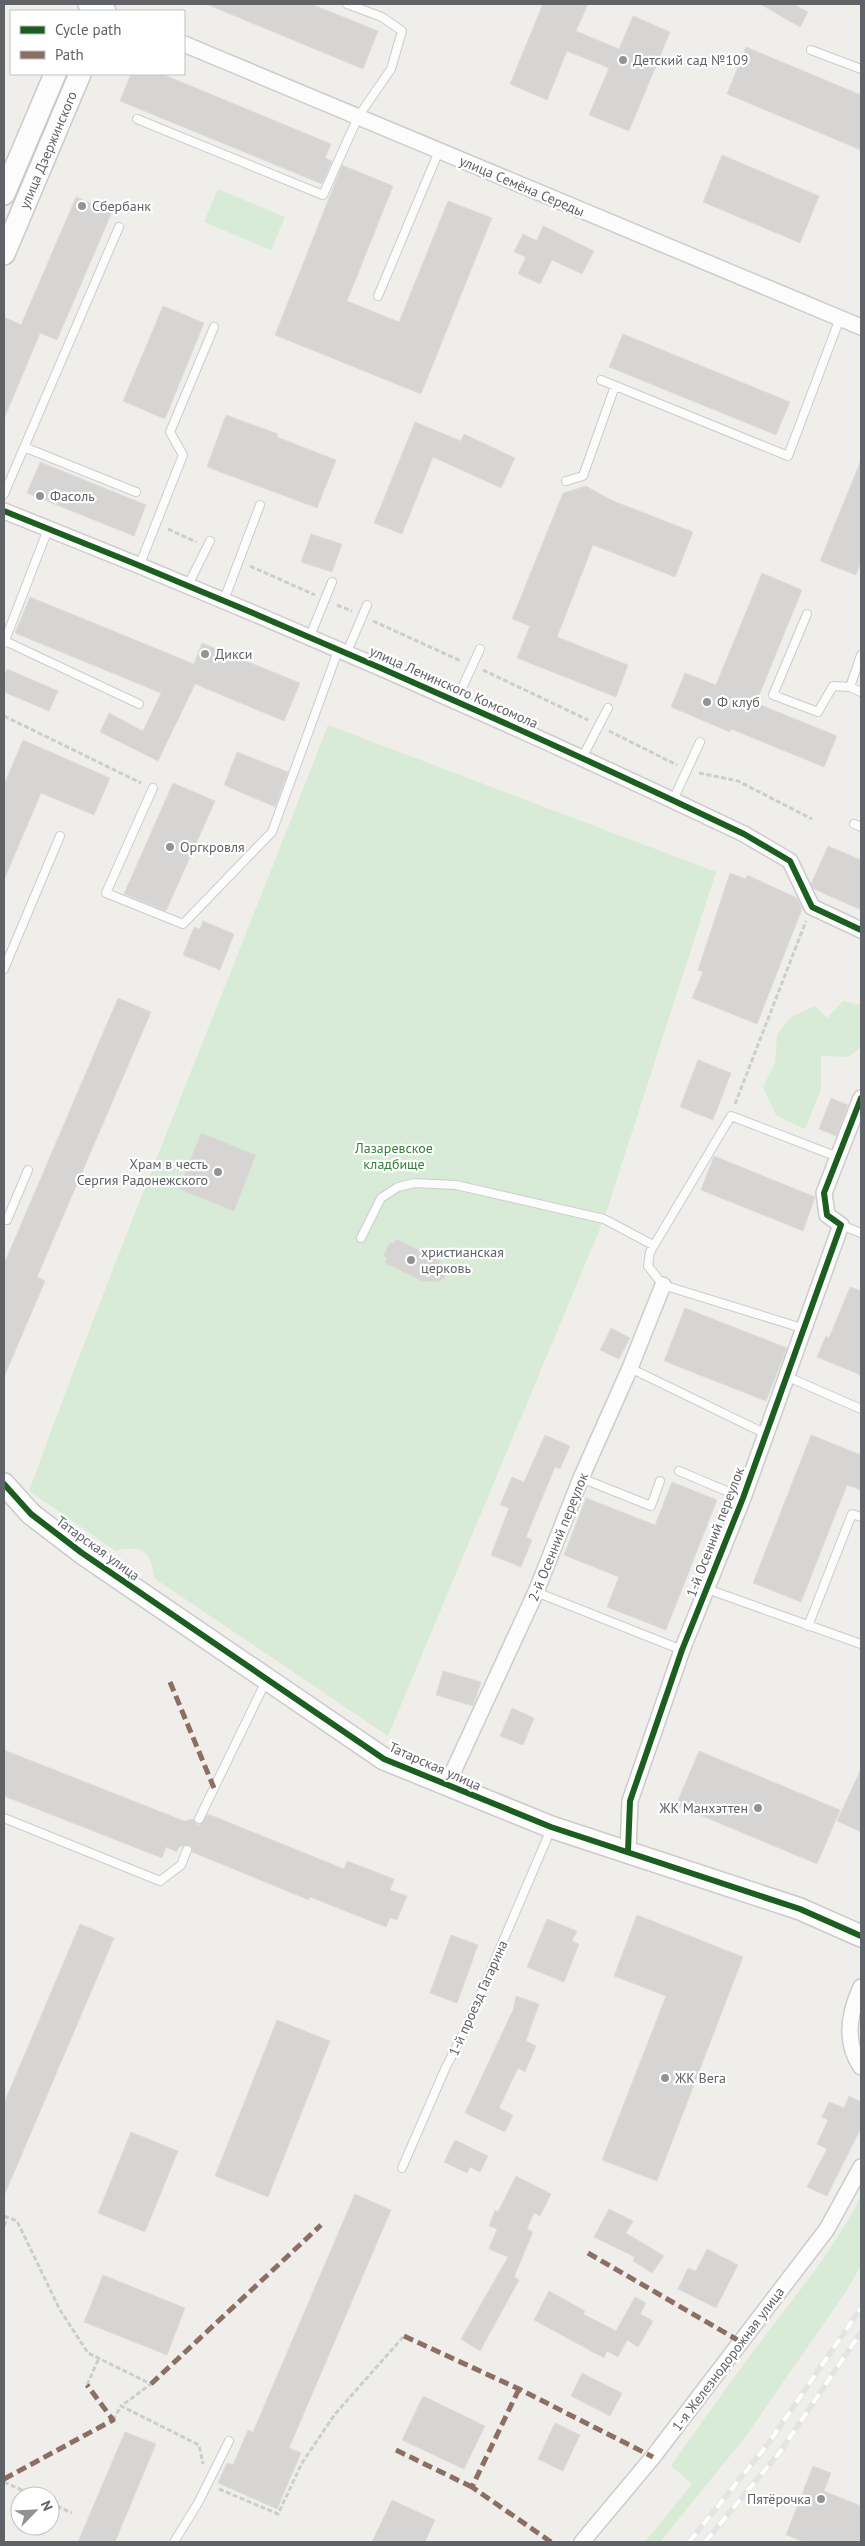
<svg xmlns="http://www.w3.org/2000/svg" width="865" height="2546" viewBox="0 0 865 2546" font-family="'PT Sans',sans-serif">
  <rect width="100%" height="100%" fill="#efeeea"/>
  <path fill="#d8ebd6" d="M218,189L285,217L271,250L204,222Z
    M328,725L716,872L604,1219L388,1736L154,1578C152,1552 142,1544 116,1551L29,1491C123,1234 229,981 328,725Z
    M843,1001L861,1005V1047L849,1057L821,1056V1089L805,1129L776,1115L763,1087L775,1063L777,1035L790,1018L815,1006L827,1018Z
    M861,2196V2265L847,2290L746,2436L660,2542H645L692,2484L671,2466C702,2421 734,2377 767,2333C801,2289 836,2246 861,2196Z"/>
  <path fill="#d6d5d3" stroke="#deddd9" d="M206,4H311L378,31L363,69Z
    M543,4H588L576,31L619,49L633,16L670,32L629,131L589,115L609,68L567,51L547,100L510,84Z
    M760,4H793L808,12L800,27Z
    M746,47L861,95V150L727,94Z
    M131,74H162L331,144L325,158L332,161L322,184L120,101Z
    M722,155L819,196L800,243L703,202Z
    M342,165L393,186L347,301L399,322L448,201L492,218L421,394L275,335Z
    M76,197L112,212L57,340L40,333L4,419V317L21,325Z
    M543,226L594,251L582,274L552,260L540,284L518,274L526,257L514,252L523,234L537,241Z
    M163,306L204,323L165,419L123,401Z
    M623,334L790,402L776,435L609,367Z
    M226,415L278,434L277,437L336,460L317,508L207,467Z
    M415,422L461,441L464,434L515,458L501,488L433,457L402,534L374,523Z
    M861,460V562L856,575L820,561Z
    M40,462L146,505L134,536L27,493Z
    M586,486L611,500L693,532L675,577L593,545L557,637L628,665L616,697L517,658L530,626L512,619L563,493Z
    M311,534L342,544L332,572L301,562Z
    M762,573L802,590L756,703L837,736L824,767L731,729L730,732L671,707L685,673L716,685Z
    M30,597L194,664L202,643L300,683L284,721L195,684L158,761L100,732L109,713L143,731L161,693L15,633Z
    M7,669L58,691L49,711L4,692V677Z
    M23,740L110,778L94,815L41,793L4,880V785Z
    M237,752L288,772L275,807L224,785Z
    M173,783L215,801L166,911L124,894Z
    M828,846L861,860V910L814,889L811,884Z
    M730,873L746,879L747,875L797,898L802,909L757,1024L692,998L703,972L698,970Z
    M203,921L234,934L220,970L183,955L194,927L200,929Z
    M118,998L151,1012L37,1277L45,1281L4,1377V1264Z
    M698,1060L731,1073L713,1120L680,1107Z
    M831,1098L848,1105L836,1136L819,1129Z
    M201,1133L256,1155L234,1211L179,1189Z
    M714,1156L815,1197L803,1231L701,1190Z
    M396,1239L436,1258L445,1268V1277L439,1282L422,1281L385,1263L387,1258L383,1256L390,1242L394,1244Z
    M850,1287L861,1291V1375L817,1357L826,1336L829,1338Z
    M685,1308L787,1348L766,1401L664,1361Z
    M611,1328L630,1338L619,1359L600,1350Z
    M545,1435L570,1446L560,1469L555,1467L526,1537L532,1540L521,1567L491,1555L509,1508L500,1505L512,1477L524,1482Z
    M811,1435L861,1455V1490L847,1485L801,1602L753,1583Z
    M672,1482L717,1500L666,1630L607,1607L619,1577L564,1555L586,1498L655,1525Z
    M443,1671L481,1682L473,1706L436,1695Z
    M512,1708L534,1718L523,1745L500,1736Z
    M4,1750L184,1821L193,1819L196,1824L200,1825L208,1814L344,1869L347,1861L394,1879L390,1890L407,1896L397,1920L390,1918L386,1927L310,1897L309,1900L192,1852V1847L189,1845L179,1847L177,1852L166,1847L162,1858L4,1796Z
    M699,1751L840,1810L817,1864L676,1805Z
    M861,1769V1832L837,1821Z
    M637,1915L743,1957L657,2181L602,2160L666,1996L614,1976Z
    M547,1919L577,1931L572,1941L579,1944L564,1982L527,1967Z
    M80,1924L114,1938L4,2196V2103Z
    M451,1935L478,1945L457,2003L430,1993Z
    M516,1996L539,2004L526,2041L536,2046L525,2072L518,2068L499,2108L513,2115L505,2132L465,2113L513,2010Z
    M277,2020L330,2041L268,2197L215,2176Z
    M849,2096L861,2102V2128L827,2196L807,2187L827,2149L817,2144L828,2120L822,2117L829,2102L844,2108Z
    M131,2132L178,2151L145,2232L98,2213Z
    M455,2140L488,2156L480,2172L470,2167L467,2173L444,2162Z
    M516,2176L551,2194L540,2216L534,2213L527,2229L533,2232L514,2277L519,2280L480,2351L461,2339L508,2257L489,2249L497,2229L489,2226L495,2210L498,2212Z
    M355,2194L391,2210L289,2448L301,2453L277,2509L218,2483L227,2463L233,2465L248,2430L253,2432Z
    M609,2209L633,2221L626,2233L664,2256L652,2273L633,2261L635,2257L594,2237Z
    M707,2249L738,2265L716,2308L678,2289L688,2268L696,2271Z
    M103,2275L185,2308L167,2355L84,2322Z
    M549,2291L585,2311L583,2314L616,2331L635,2297L646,2303L640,2314L653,2321L638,2347L627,2340L618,2357L607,2351L604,2358L534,2320Z
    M582,2373L622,2393L610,2416L571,2396Z
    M423,2396L485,2426L464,2469L402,2440Z
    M555,2423L580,2435L563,2471L538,2459Z
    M125,2432L156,2444L115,2542H78Z
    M813,2466L831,2473L824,2491L861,2506V2542H805L786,2535Z
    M392,2500L435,2520L425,2542H372Z"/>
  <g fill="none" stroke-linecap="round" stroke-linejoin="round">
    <g stroke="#cbcccc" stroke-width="10">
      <path id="lane" d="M811,50L861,69
        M137,119L323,195L358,117L391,69L402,31L382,17L347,4
        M378,296L439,151
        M601,380L788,456L840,318
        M24,447L136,492
        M566,481L583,476L615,386
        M4,494L119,227
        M140,564L183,455L170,432L214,327
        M188,585L210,541
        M224,600L260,505
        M807,614L773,695L818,712L833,686L850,687
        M310,636L332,582
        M5,641L139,704
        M4,643L48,529
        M347,652L367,605
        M861,655L850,687L861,692
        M456,701L480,649
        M582,758L608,708
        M153,788L106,893L183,924L272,832L339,648
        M673,800L700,742
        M854,824L861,827
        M4,969L60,836
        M4,1219L7,1220L28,1170
        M841,1225L861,1233
        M361,1238L381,1198L398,1187L415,1183L456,1185L604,1219L653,1245
        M805,1329L663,1285L648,1266L650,1252L731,1116L838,1157
        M630,1368L766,1434
        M788,1377L861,1409
        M679,1471L743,1498
        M581,1478L651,1506L660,1481
        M707,1589L861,1644
        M536,1592L682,1650
        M808,1626L852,1514L861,1517
        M4,1818L160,1881L181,1865L187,1850
        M199,1819L266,1681
        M402,2168L446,2067L465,2030L551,1829
        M174,2542L198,2503L229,2441"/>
    </g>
    <g stroke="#cbcccc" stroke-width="18">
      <path id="street" d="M184,44L861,327
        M4,511C254,610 501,718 744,834L790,861L812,907L861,930
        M446,1787L536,1592L581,1478L630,1368L663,1285
        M628,1851L630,1801L682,1650L743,1498L841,1225L827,1215L824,1193L861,1098
        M861,1987C849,2013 844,2042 861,2067
        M582,2542L653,2457L827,2229L861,2167"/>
    </g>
    <g stroke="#cacacb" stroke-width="24">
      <path id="secondary" d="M89,4L105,11
        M4,194L55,74
        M4,254L80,74
        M4,1484L31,1514L82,1553L384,1759L551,1827L800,1909L861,1936"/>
    </g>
    <path stroke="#cacfcc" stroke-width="3" stroke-dasharray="5 2.5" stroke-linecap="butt" d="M168,529L196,542
      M250,566L315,595
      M337,605L352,611
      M373,621L461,661
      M483,670L588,720
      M4,716L141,783
      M609,731L677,765
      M699,773L738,781L812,819
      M735,1104L806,921
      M4,2216L17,2221L60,2310L88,2353L151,2384L121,2406
      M4,2226L7,2218
      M87,2385L99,2358
      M113,2420L121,2406L199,2445L203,2464
      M4,2482L35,2496
      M219,2489L278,2514L302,2463L335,2414L404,2336
      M50,2503L72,2513"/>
    <use href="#lane" stroke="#fdfcfc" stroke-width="8"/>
    <use href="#street" stroke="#fdfcfc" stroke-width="15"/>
    <use href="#secondary" stroke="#fdfcfc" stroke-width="21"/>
    <g stroke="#e4e4e4" stroke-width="5.5">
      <path id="rail" d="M689,2542L768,2444L861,2308
        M705,2542L780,2452L861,2332"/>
    </g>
    <use href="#rail" stroke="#fff" stroke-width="4" stroke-dasharray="11" stroke-linecap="butt"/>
    <path stroke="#8d6e63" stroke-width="5" stroke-dasharray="10 5" stroke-linecap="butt" d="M170,1682L214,1788
      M588,2253L741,2342
      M404,2336L519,2389L653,2457
      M151,2384L321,2225
      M519,2389L472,2487L551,2542
      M396,2450L472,2487
      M4,2479L113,2420L87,2385"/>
    <g stroke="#fff" stroke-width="9">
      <path id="cycleway" d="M4,511C254,610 501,718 744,834L790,861L812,907L861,930
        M4,1484L31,1514L82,1553L384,1759L551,1827L800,1909L861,1936
        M628,1851L630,1801L682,1650L743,1498L841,1225L827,1215L824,1193L861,1098"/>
    </g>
    <use href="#cycleway" stroke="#1b5e20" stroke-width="6"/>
  </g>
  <g fill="#919496" stroke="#fff" stroke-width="2">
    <circle cx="623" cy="60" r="5"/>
    <circle cx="82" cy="206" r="5"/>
    <circle cx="40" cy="496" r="5"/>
    <circle cx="205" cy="654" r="5"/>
    <circle cx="707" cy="702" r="5"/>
    <circle cx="170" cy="847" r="5"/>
    <circle cx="218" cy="1172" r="5"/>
    <circle cx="411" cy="1260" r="5"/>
    <circle cx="758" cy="1808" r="5"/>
    <circle cx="665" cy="2078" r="5"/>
    <circle cx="821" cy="2499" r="5"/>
  </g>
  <g text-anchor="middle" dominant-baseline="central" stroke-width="4.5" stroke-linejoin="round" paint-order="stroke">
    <g font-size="14" fill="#5f6368" stroke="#fff" text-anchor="start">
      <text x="633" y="60">Детский сад №109</text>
      <text x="92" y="206">Сбербанк</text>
      <text x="50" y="496">Фасоль</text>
      <text x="215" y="654">Дикси</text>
      <text x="717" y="702">Ф клуб</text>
      <text x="180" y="847">Оргкровля</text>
      <text x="208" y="1164" text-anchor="end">Храм в честь<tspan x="208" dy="16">Сергия Радонежского</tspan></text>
      <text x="421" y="1252">христианская<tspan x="421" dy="16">церковь</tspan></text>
      <text x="748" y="1808" text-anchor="end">ЖК Манхэттен</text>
      <text x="675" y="2078">ЖК Вега</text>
      <text x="811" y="2499" text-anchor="end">Пятёрочка</text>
    </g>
    <g font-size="14" fill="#5f6368" stroke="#fff">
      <text transform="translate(48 150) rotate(-67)">улица Дзержинского</text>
      <text transform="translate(522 186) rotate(23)">улица Семёна Середы</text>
      <text transform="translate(454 687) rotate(24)">улица Ленинского Комсомола</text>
      <text transform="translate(715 1532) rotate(-69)">1-й Осенний переулок</text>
      <text transform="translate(558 1537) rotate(-68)">2-й Осенний переулок</text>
      <text transform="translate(98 1548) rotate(36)">Татарская улица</text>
      <text transform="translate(435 1766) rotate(24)">Татарская улица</text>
      <text transform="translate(478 1998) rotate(-66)">1-й проезд Гагарина</text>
      <text transform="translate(728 2359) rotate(-53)">1-я Железнодорожная улица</text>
    </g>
    <g font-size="14" fill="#348238" stroke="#fff">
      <text x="394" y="1148">Лазаревское<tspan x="394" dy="16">кладбище</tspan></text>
    </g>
  </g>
  <rect width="865" height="2546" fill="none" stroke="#5f6368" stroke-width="10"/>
  <rect x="10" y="10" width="175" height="65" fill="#ffffff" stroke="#bfc1c3"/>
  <rect x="20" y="26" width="25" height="8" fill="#1b5e20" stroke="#bfc1c3"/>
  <text x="55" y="35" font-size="15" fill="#5f6368">Cycle path</text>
  <rect x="20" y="51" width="25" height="8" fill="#8d6e63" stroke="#bfc1c3"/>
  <text x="55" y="60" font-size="15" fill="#5f6368">Path</text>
  <g transform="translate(35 2511) rotate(66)"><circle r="24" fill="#ffffff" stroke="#bfc1c3"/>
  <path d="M0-4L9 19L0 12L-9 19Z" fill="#919496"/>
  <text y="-8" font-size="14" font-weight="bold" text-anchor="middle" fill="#5f6368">N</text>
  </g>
</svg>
